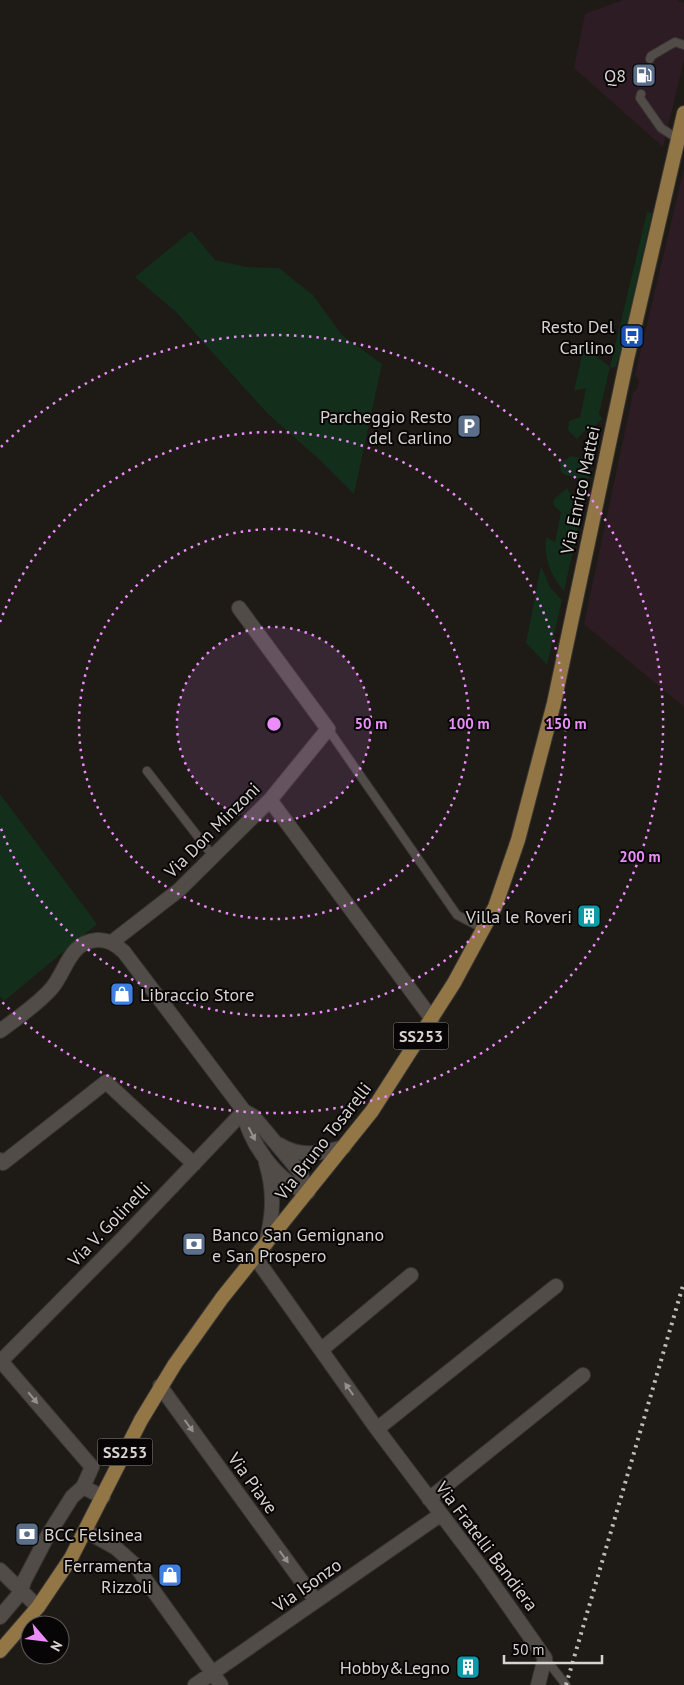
<svg xmlns="http://www.w3.org/2000/svg" width="684" height="1685" viewBox="0 0 684 1685" font-family="'PT Sans',sans-serif">
  <rect width="100%" height="100%" fill="#1e1a16"/>
  <path fill="#2d1c23" d="M623,0H677L684,3V60L663,147L574,68L585,14Z
    M684,168V707L584,624L633,393L637,389L639,381L635,375Z"/>
  <path fill="#132e1b" d="M647,212L652,213L622,347L615,368L610,367L599,414L602,419L590,431L587,428L577,439L568,430L569,421L580,417L586,388L574,391L584,347L610,367Z
    M191,231L215,260L247,267L279,268L313,295L342,335L382,364L354,494L322,462L268,414L176,312L135,277Z
    M571,456L592,460L588,480L565,475L561,472L560,463Z
    M567,488L581,515L564,591C551,577 543,557 546,537L555,542L561,512L553,505L554,499Z
    M541,566L550,587L562,600L547,665L526,643Z
    M0,794L97,924L4,1001L0,996Z"/>
  <g fill="none" stroke-linecap="round" stroke-linejoin="round">
    <g stroke="#393634" stroke-width="10">
      <path id="service" d="M650,59L651,56L675,42L684,45
        M641,94L640,98L661,128L678,139
        M328,729L457,915L484,929
        M147,771L213,856
        M545,1658L566,1685"/>
    </g>
    <g stroke="#393634" stroke-width="16">
      <path id="minor" d="M270,800L432,1019
        M112,942L179,890L270,800L328,729L239,608
        M0,1031C17,1018 37,1005 51,989C66,972 69,942 97,940C108,939 116,944 124,952L244,1111L253,1116L300,1172L308,1192C280,1186 246,1139 244,1111
        M280,1145C300,1158 323,1153 344,1147
        M0,1160L3,1163L106,1082L194,1164
        M266,1244C273,1215 275,1192 266,1163
        M255,1257L377,1429L484,1571L545,1658L538,1685
        M321,1350L411,1275
        M0,1360L92,1467L83,1487
        M0,1362L126,1235L244,1111
        M160,1386L316,1601
        M377,1429L556,1286
        M429,1499L583,1375
        M86,1531L116,1548L135,1565L221,1685
        M0,1570L38,1607
        M0,1617L21,1592L24,1581L48,1535L72,1497L83,1487L103,1497
        M195,1685L440,1515"/>
    </g>
    <g stroke="#393634" stroke-width="16">
      <path id="primary" d="M0,1651L38,1607L71,1558L141,1420L175,1364L222,1298L372,1111L454,983L495,907L518,840L554,703L627,359L684,113"/>
    </g>
    <use href="#service" stroke="#524c49" stroke-width="8"/>
    <use href="#minor" stroke="#524c49" stroke-width="14"/>
    <use href="#primary" stroke="#927645" stroke-width="14"/>
    <path stroke="#bfbcba" stroke-width="4" stroke-dasharray="2.5 5" stroke-linecap="butt" d="M566,1685L684,1282"/>
  </g>
  <defs><path id="oneway-solid" d="M-6-.8H1V-3.2L6.5 0L1 3.2V.8H-6Z" transform="scale(1.25)"/></defs>
  <g fill="#94908d">
    <use href="#oneway-solid" transform="translate(252 1134) rotate(63)"/>
    <use href="#oneway-solid" transform="translate(349 1389) rotate(-125)"/>
    <use href="#oneway-solid" transform="translate(33 1398) rotate(50)"/>
    <use href="#oneway-solid" transform="translate(189 1426) rotate(54)"/>
    <use href="#oneway-solid" transform="translate(284 1557) rotate(54)"/>
  </g>
  <circle cx="274" cy="724" r="97" fill="#ec8cfb" fill-opacity=".12"/>
  <g fill="none" stroke="#ec8cfb" stroke-width="2.5" stroke-dasharray="2.5 5">
    <circle cx="274" cy="724" r="97"/>
    <circle cx="274" cy="724" r="195"/>
    <path d="M0 622A292 292 0 1 1 0 826"/>
    <path d="M1 447A389 389 0 1 1 1 1001"/>
  </g>
  <defs>
    <g id="fuel-square" transform="scale(1.25)"><rect x="-9" y="-9" width="18" height="18" rx="4" fill="#5c6f8a" stroke="#070505"/><path d="M-5.5-6h7V0h2V4h1.3V-2.5L3-4.5l.8-.8L6-3V5H2.5V1h-1V6h-7ZM-4.2-4.7v3.2H.2V-4.7Z" fill="#fff"/></g>
    <g id="bus-square" transform="scale(1.25)"><rect x="-9" y="-9" width="18" height="18" rx="4" fill="#1a4fb4" stroke="#070505"/><path d="M-5-6H5V4H4V6H2V4H-2V6H-4V4H-5ZM-3.5-4V0h7V-4ZM-3.5 1.2v1.5H-2V1.2ZM2 1.2v1.5H3.5V1.2Z" fill="#fff"/></g>
    <g id="parking-square" transform="scale(1.25)"><rect x="-9" y="-9" width="18" height="18" rx="4" fill="#5c6f8a" stroke="#070505"/><path d="M-3.5-5.5H1a3.5 3.5 0 0 1 0 7H-1V5.5H-3.5ZM-1-3.4V-.6H.8a1.4 1.4 0 0 0 0-2.8Z" fill="#fff"/></g>
    <g id="building-square" transform="scale(1.25)"><rect x="-9" y="-9" width="18" height="18" rx="4" fill="#0f9aa8" stroke="#070505"/><path d="M-4-6H4V6H1V3H-1V6H-4ZM-2.5-4.3h1.7v1.8h-1.7ZM.8-4.3h1.7v1.8H.8ZM-2.5-1h1.7V.8h-1.7ZM.8-1h1.7V.8H.8Z" fill="#fff"/></g>
    <g id="shop-square" transform="scale(1.25)"><rect x="-9" y="-9" width="18" height="18" rx="4" fill="#3f7fe0" stroke="#070505"/><path d="M-5-2.5h2.3a2.7 3.5 0 0 1 5.4 0H5L5.5 6h-11ZM-1.5-2.5h3a1.5 2.3 0 0 0-3 0Z" fill="#fff"/></g>
    <g id="bank-square" transform="scale(1.25)"><rect x="-9" y="-9" width="18" height="18" rx="4" fill="#5c6f8a" stroke="#070505"/><path d="M-6-4H6V4H-6ZM0-2.3a2.3 2.3 0 1 0 0 4.6a2.3 2.3 0 1 0 0-4.6Z" fill="#fff"/></g>
  </defs>
  <g fill-rule="evenodd">
    <use href="#fuel-square" x="644" y="75"/>
    <use href="#bus-square" x="632" y="336"/>
    <use href="#parking-square" x="469" y="426"/>
    <use href="#building-square" x="589" y="916"/>
    <use href="#shop-square" x="122" y="994"/>
    <use href="#bank-square" x="194" y="1244"/>
    <use href="#bank-square" x="27" y="1534"/>
    <use href="#shop-square" x="170" y="1575"/>
    <use href="#building-square" x="468" y="1667"/>
  </g>
  <g text-anchor="middle" dominant-baseline="central" stroke-width="4" stroke-linejoin="round" paint-order="stroke">
    <g fill="#070505" stroke="#989594" stroke-width="1">
      <rect x="393.5" y="1022.5" width="55" height="27" rx="4"/>
      <rect x="97.5" y="1438.5" width="55" height="27" rx="4"/>
    </g>
    <g font-size="16" font-weight="bold" fill="#d6d3d1">
      <text x="421" y="1036">SS253</text>
      <text x="125" y="1452">SS253</text>
    </g>
    <g font-size="18" fill="#d6d3d1" stroke="#070505" text-anchor="end">
      <text x="626" y="75">Q8</text>
      <text x="614" y="326">Resto Del<tspan x="614" dy="21">Carlino</tspan></text>
      <text x="452" y="416">Parcheggio Resto<tspan x="452" dy="21">del Carlino</tspan></text>
      <text x="572" y="916">Villa le Roveri</text>
      <text x="140" y="994" text-anchor="start">Libraccio Store</text>
      <text x="212" y="1234" text-anchor="start">Banco San Gemignano<tspan x="212" dy="21">e San Prospero</tspan></text>
      <text x="44" y="1534" text-anchor="start">BCC Felsinea</text>
      <text x="152" y="1565">Ferramenta<tspan x="152" dy="21">Rizzoli</tspan></text>
      <text x="450" y="1667">Hobby&amp;Legno</text>
    </g>
    <g font-size="18" fill="#d6d3d1" stroke="#070505">
      <text transform="translate(580 490) rotate(-78)">Via Enrico Mattei</text>
      <text transform="translate(212 830) rotate(-45)">Via Don Minzoni</text>
      <text transform="translate(323 1141) rotate(-52)">Via Bruno Tosarelli</text>
      <text transform="translate(109 1224) rotate(-46)">Via V. Golinelli</text>
      <text transform="translate(253 1483) rotate(54)">Via Piave</text>
      <text transform="translate(487 1546) rotate(53)">Via Fratelli Bandiera</text>
      <text transform="translate(307 1585) rotate(-35)">Via Isonzo</text>
    </g>
  </g>
  <circle cx="274" cy="724" r="8" fill="#ec8cfb" stroke="#070505" stroke-width="2.5"/>
  <g font-size="15" text-anchor="middle" font-weight="bold" fill="#ec8cfb" stroke="#070505" stroke-width="4" stroke-linejoin="round" paint-order="stroke">
    <text x="371" y="729">50 m</text>
    <text x="469" y="729">100 m</text>
    <text x="566" y="729">150 m</text>
    <text x="640" y="862">200 m</text>
  </g>
  <g transform="translate(45 1640) rotate(118)"><circle r="24" fill="#070505" stroke="#5a5757"/>
  <path d="M0-4L9 19L0 12L-9 19Z" fill="#ec8cfb"/>
  <text y="-8" font-size="14" font-weight="bold" text-anchor="middle" fill="#d6d3d1">N</text>
  </g>
  <path d="M504 1655v8h98v-8" fill="none" stroke="#d6d3d1" stroke-width="2.5"/>
  <text x="512" y="1655" font-size="15" fill="#d6d3d1" stroke="#070505" stroke-width="4" paint-order="stroke">50 m</text>
</svg>
